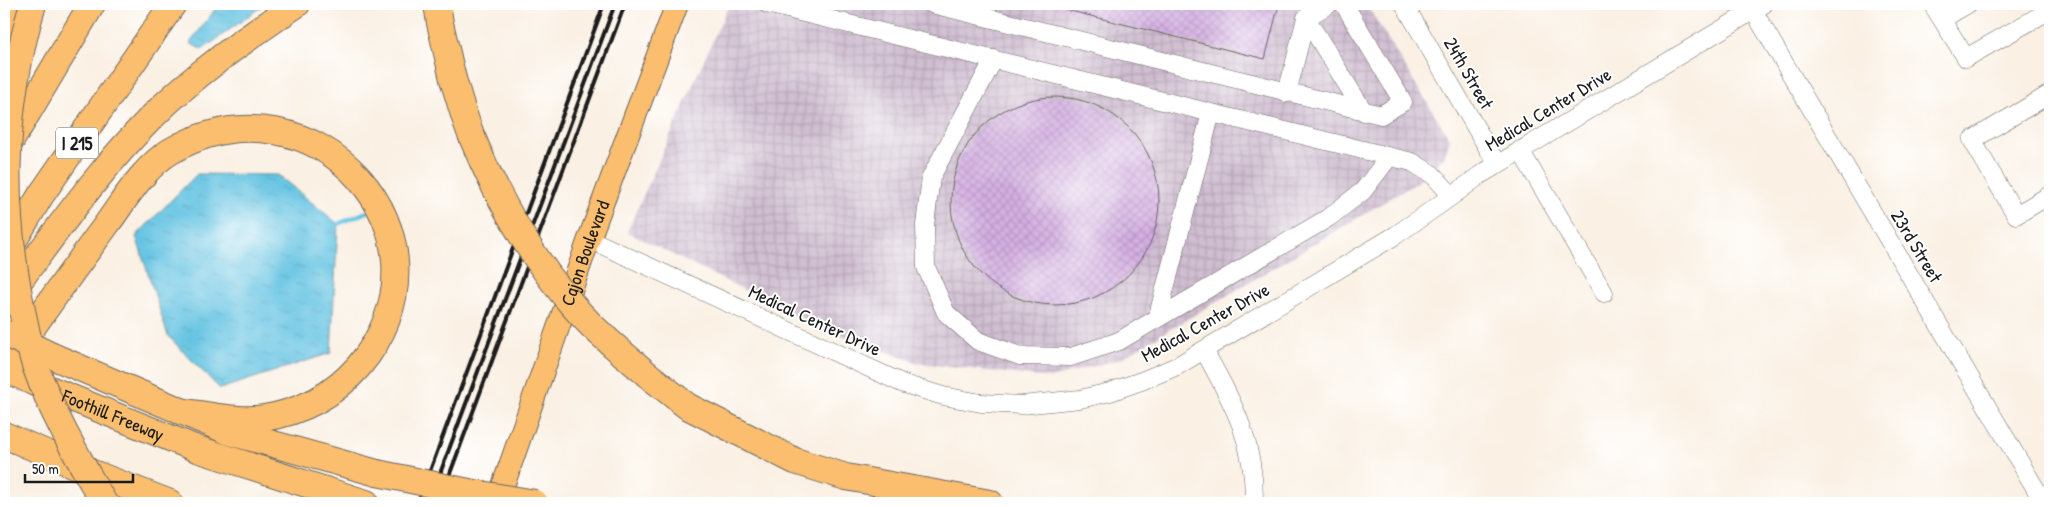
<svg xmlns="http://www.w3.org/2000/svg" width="2054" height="507" viewBox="0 0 2054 507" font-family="'Patrick Hand',sans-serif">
  <defs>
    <pattern id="industrial-grid" width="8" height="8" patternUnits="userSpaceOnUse" patternTransform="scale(1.25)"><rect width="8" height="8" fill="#cfbdd0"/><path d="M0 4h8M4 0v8" fill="none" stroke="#b1a2b2"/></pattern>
    <pattern id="water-ripples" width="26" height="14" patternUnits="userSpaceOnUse" patternTransform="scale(1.25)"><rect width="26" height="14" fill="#63c3e2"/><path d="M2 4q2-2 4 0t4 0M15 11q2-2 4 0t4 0" fill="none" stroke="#55a7c1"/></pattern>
    <pattern id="building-cross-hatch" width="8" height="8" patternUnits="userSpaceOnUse" patternTransform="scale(1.25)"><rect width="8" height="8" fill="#d4afe2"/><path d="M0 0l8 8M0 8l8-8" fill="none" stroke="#b596c1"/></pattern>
  </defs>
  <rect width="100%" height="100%" fill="#fff"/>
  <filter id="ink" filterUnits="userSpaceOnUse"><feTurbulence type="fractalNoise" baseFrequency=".02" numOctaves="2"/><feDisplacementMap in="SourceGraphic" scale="10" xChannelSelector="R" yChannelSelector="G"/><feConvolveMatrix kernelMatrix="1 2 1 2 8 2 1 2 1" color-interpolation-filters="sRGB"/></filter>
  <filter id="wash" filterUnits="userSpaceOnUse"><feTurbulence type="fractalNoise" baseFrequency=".0096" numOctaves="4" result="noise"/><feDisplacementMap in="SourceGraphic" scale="20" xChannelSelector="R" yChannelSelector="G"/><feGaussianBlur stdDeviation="1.12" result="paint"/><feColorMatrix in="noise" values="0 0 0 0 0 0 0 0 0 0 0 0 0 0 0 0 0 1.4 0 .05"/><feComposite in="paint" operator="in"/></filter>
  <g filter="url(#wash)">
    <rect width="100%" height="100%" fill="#faf0e3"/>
    <path fill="url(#industrial-grid)" d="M729,4H1366L1450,139L1444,157L1418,182L1120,359L1050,378L918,363L812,324L627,232Z"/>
    <path fill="url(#water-ripples)" stroke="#40707f" d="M219,4H265L202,50L190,43Z
      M197,174L278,175L338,224L331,353L220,389L168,336L136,236Z"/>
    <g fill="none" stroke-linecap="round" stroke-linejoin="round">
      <path stroke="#63c3e2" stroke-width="4.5" d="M338,224L369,211"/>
    </g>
    <g id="blocks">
      <path fill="url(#building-cross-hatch)" d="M1042,4H1279L1265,59Z
        M951 201a104 104 0 1 1 208 0a104 104 0 1 1-208 0Z"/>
    </g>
  </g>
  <g filter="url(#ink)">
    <use href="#blocks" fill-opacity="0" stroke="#6a6662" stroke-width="1"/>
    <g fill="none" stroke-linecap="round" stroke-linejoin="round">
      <g stroke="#6a6662" stroke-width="19">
        <path id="minor" d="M767,4L1412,162L1433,175L1452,196
          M932,4L1381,115L1403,102L1344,4
          M1404,4L1497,164
          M1932,4L1966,58L2050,10
          M1753,10L2044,503
          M1306,18L1364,112
          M1942,19L1968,4
          M994,59L931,177L925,225L926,267L946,313L978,341L1020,356L1071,357L1119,341L1328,218L1363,191L1389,157
          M1287,93L1306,18L1329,4
          M2050,94L1972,140L2016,215L2050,195
          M1520,150L1604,293
          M589,239L904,384L943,396L981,403L1022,405L1080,399L1110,392L1144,380L1177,366L1396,235L1452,196L1480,175L1764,4
          M1157,319L1211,113
          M1204,350C1233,403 1255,441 1254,503"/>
      </g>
      <g stroke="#6a6662" stroke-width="24">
        <g id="major">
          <path id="s1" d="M497,503L589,239L677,4"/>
        </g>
      </g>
      <g stroke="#6a6662" stroke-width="28">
        <g id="highway">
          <path d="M437,4L440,23L453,79"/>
          <path d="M4,44L17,4"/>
          <path d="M6,149L92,4"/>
          <path d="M5,255L41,195L173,4"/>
          <path d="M4,301C51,239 96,173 151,118C194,74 246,39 297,4"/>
          <path d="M52,356L230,432L377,473"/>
          <path d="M4,368C38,319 72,271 107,224C125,199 144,167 171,151C314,68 467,236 359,366C334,395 302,412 264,418C236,422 208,415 180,411"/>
          <path id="s2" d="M4,368L35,383L197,449L366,503"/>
          <path d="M648,375L687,406L795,461L846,477L990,503"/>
          <path d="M4,435L95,474L170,503"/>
        </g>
      </g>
      <use href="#minor" stroke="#fff" stroke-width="18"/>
      <use href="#major" stroke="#fabe6e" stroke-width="22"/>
      <use href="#highway" stroke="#fabe6e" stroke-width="26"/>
      <path stroke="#1c1c1c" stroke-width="4" d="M418,503L604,4
        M429,503L615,4
        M439,503L625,4"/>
      <g stroke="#6a6662" stroke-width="28" stroke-linecap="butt">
        <path id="highway-bridge" d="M33,4C1,113 0,214 25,324C28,339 31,354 36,368C53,416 79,459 104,503
          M453,79C459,98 464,118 472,137C499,203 540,274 591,325C609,342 629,359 648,375
          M4,333L52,356
          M377,473L469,492L535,503"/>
      </g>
      <use href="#highway-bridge" stroke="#fabe6e" stroke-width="26"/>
    </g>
  </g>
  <g text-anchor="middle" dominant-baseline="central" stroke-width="4" stroke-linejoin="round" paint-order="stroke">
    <rect fill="#fff" stroke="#606060" stroke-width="1" x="56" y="127.5" width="42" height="31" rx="4"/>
    <g font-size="18" font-weight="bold" fill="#1c1c1c">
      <text x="77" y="143">I 215</text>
    </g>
    <g font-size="19" fill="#1c1c1c" stroke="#fff">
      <text transform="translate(1469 73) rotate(60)">24th Street</text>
      <text transform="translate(1548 109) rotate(-31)">Medical Center Drive</text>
      <text transform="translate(1917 246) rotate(59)">23rd Street</text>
      <text stroke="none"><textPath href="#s1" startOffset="265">Cajon Boulevard</textPath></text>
      <text transform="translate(815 320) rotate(25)">Medical Center Drive</text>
      <text transform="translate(1205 322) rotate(-29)">Medical Center Drive</text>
      <text stroke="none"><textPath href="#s2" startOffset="119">Foothill Freeway</textPath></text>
    </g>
  </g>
  <rect width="2054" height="507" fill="none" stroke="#fff" stroke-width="20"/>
  <path d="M25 474v8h108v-8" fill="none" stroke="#1c1c1c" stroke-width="2.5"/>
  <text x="32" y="474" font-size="15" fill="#1c1c1c" stroke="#ffffff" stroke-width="4" paint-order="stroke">50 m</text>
</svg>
